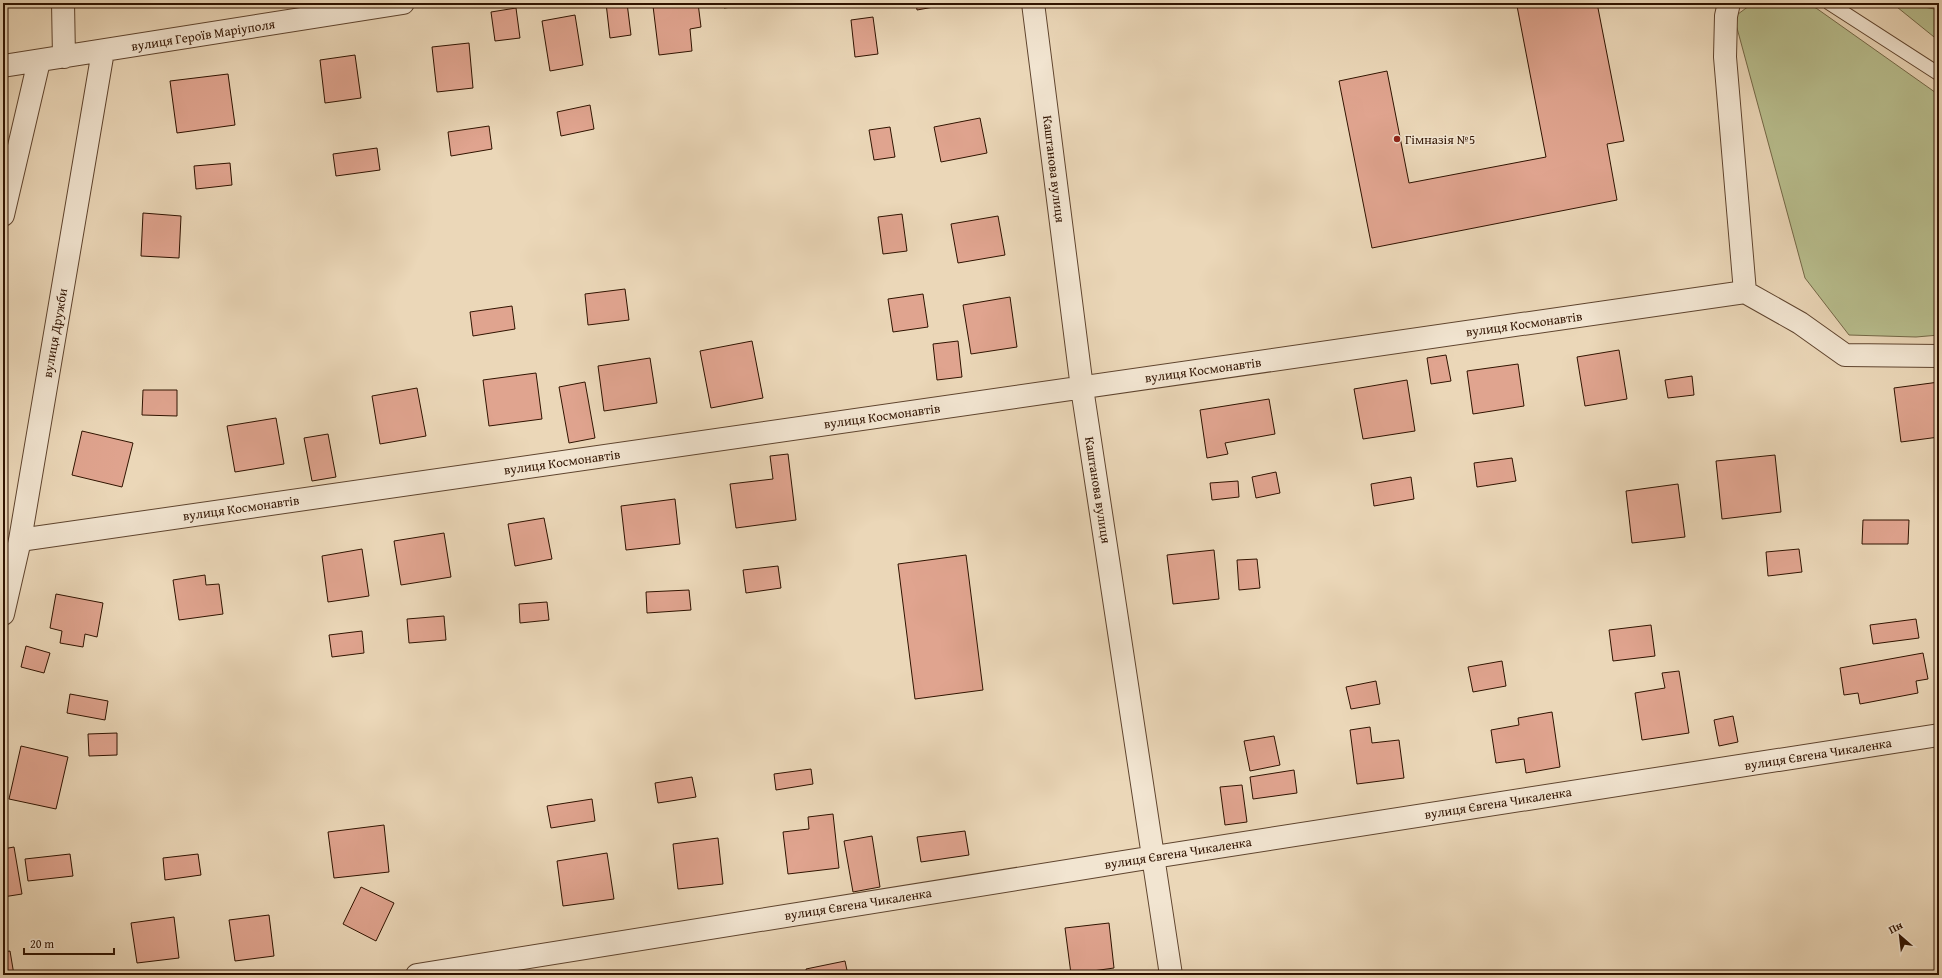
<svg xmlns="http://www.w3.org/2000/svg" width="1942" height="978" viewBox="0 0 1942 978" font-family="'Gentium Book Plus',serif">
  <rect width="100%" height="100%" fill="#ebd7b8"/>
  <filter id="stains"><feTurbulence type="fractalNoise" baseFrequency=".005" numOctaves="4"/><feColorMatrix values="0 0 0 0 .2 0 0 0 0 .09 0 0 0 0 .02 0 0 0 .5 -.17"/></filter>
  <radialGradient id="worn" r=".72"><stop offset=".6" stop-color="#630" stop-opacity="0"/><stop offset="1" stop-color="#630" stop-opacity=".3"/></radialGradient>
  <path fill="#b8be8e" stroke="#746847" d="M1753,3H1802L1816,8L1939,95V335L1916,337L1849,335L1805,278L1734,17Z
    M1892,3H1905L1939,10V41Z"/>
  <path fill="#e0a48f" stroke="#301300" d="M606,3H627L631,35L610,38Z
    M677,3H698L701,27L690,29L692,51L659,55L653,6Z
    M724,3H747L748,5L724,8Z
    M916,3H956L917,10Z
    M1535,3H1597L1624,141L1607,144L1617,200L1372,248L1339,81L1387,71L1409,183L1546,157L1517,6Z
    M516,8L520,38L495,41L491,12Z
    M575,15L583,65L550,71L542,21Z
    M873,17L878,54L855,57L851,20Z
    M469,43L473,88L437,92L432,47Z
    M355,55L361,98L325,103L320,60Z
    M228,74L235,125L177,133L170,81Z
    M590,105L594,129L561,136L557,112Z
    M980,118L987,153L941,162L934,127Z
    M489,126L492,149L451,156L448,132Z
    M890,127L895,157L874,160L869,130Z
    M377,148L380,170L336,176L333,154Z
    M230,163L232,185L196,189L194,166Z
    M143,213L181,216L179,258L141,256Z
    M902,214L907,251L883,254L878,217Z
    M998,216L1005,255L958,263L951,224Z
    M625,289L629,320L588,325L585,294Z
    M923,294L928,327L893,332L888,299Z
    M1010,297L1017,347L971,354L963,305Z
    M512,306L515,329L473,336L470,312Z
    M752,341L763,398L711,408L700,351Z
    M958,341L962,377L937,380L933,344Z
    M1619,350L1627,399L1585,406L1577,357Z
    M1446,355L1451,381L1431,384L1427,358Z
    M650,358L657,403L604,411L598,366Z
    M1518,364L1524,406L1473,414L1467,371Z
    M536,373L542,419L489,426L483,380Z
    M1692,376L1694,395L1668,398L1665,380Z
    M1407,380L1415,431L1363,439L1354,389Z
    M585,382L595,438L569,443L559,387Z
    M1939,382V437L1901,442L1894,388Z
    M417,388L426,436L380,444L372,396Z
    M143,390H177V416L142,415Z
    M1269,399L1275,434L1225,443L1228,454L1207,458L1200,410Z
    M276,418L284,464L235,472L227,426Z
    M82,431L133,443L122,487L72,475Z
    M328,434L336,477L312,481L304,438Z
    M788,454L796,520L736,528L730,484L773,479L770,456Z
    M1775,455L1781,512L1722,519L1716,461Z
    M1512,458L1516,481L1477,487L1474,463Z
    M1276,472L1280,493L1256,498L1252,477Z
    M1411,477L1414,499L1374,506L1371,484Z
    M1238,481L1239,497L1212,500L1210,483Z
    M1678,484L1685,537L1632,543L1626,491Z
    M675,499L680,544L626,550L621,506Z
    M544,518L552,559L515,566L508,524Z
    M1863,520H1909L1908,544H1862Z
    M444,533L451,577L401,585L394,541Z
    M362,549L369,596L328,602L322,556Z
    M1799,549L1802,572L1768,576L1766,552Z
    M1214,550L1219,599L1173,604L1167,555Z
    M966,555L983,690L915,699L898,564Z
    M1257,559L1260,588L1239,590L1237,560Z
    M778,566L781,588L746,593L743,570Z
    M205,575L206,585L219,584L223,614L179,620L173,580Z
    M689,590L691,610L647,613L646,592Z
    M56,594L103,603L97,637L85,634L83,647L60,643L62,631L50,628Z
    M547,602L549,620L520,623L519,604Z
    M444,616L446,640L409,643L407,619Z
    M1916,619L1919,638L1873,644L1870,625Z
    M1651,625L1655,656L1613,661L1609,630Z
    M362,631L364,653L332,657L329,635Z
    M26,646L50,653L44,673L21,667Z
    M1923,653L1928,679L1916,681L1918,693L1860,704L1858,693L1844,695L1840,668Z
    M1502,661L1506,686L1473,692L1468,667Z
    M1679,671L1689,733L1642,740L1635,693L1665,688L1662,673Z
    M1376,681L1380,704L1351,709L1346,687Z
    M70,694L108,701L105,720L67,713Z
    M1552,712L1560,767L1526,773L1524,759L1496,763L1491,730L1519,725L1518,718Z
    M1733,716L1738,742L1719,746L1714,720Z
    M1370,727L1372,743L1399,740L1404,778L1357,784L1350,730Z
    M117,733V755L89,756L88,734Z
    M1274,736L1280,765L1250,771L1244,741Z
    M21,746L68,757L56,809L9,799Z
    M811,769L813,784L776,790L774,774Z
    M1294,770L1297,793L1253,799L1250,777Z
    M692,777L696,797L658,803L655,783Z
    M1242,785L1247,822L1225,825L1220,787Z
    M592,799L595,821L551,828L547,806Z
    M833,814L839,868L788,874L783,832L809,829L808,817Z
    M384,825L389,872L334,878L328,832Z
    M965,831L969,855L921,862L917,837Z
    M872,836L880,887L853,892L844,841Z
    M718,838L723,884L678,889L673,844Z
    M14,847L22,894L3,897V849Z
    M607,853L614,899L563,906L557,861Z
    M70,854L73,876L28,881L25,859Z
    M198,854L201,875L165,880L163,858Z
    M361,887L394,903L376,941L343,924Z
    M269,915L274,956L235,961L229,920Z
    M174,917L179,958L137,963L131,923Z
    M1109,923L1114,968L1071,974L1065,928Z
    M10,951L14,975H3V952Z
    M845,961L848,975H807L806,969Z
    M146,972V975H125Z"/>
  <g fill="none" stroke-linecap="round" stroke-linejoin="round">
    <g stroke="#5f442e" stroke-width="15">
      <path id="service" d="M1829,3L1939,74"/>
    </g>
    <g stroke="#5f442e" stroke-width="24">
      <path id="minor" d="M63,3L64,57
        M1033,3L1082,388L1171,975
        M1729,3L1726,16L1725,57L1745,292L1800,323L1845,355L1939,356
        M3,66L403,3
        M3,215L39,61
        M20,540L1745,292
        M3,614L20,540L103,51
        M417,975L1154,857L1939,735"/>
    </g>
    <use href="#service" stroke="#f2e5d1" stroke-width="13"/>
    <use href="#minor" stroke="#f2e5d1" stroke-width="22"/>
  </g>
  <circle fill="#8f2418" stroke="#f2e5d1" stroke-width="1.5" cx="1397" cy="139" r="4"/>
  <g text-anchor="middle" dominant-baseline="central" stroke-width="3" stroke-linejoin="round" paint-order="stroke">
    <g font-size="13" fill="#301300" stroke="#f2e5d1">
      <text transform="translate(203 35) rotate(-9)">вулиця Героїв Маріуполя</text>
      <text transform="translate(1054 169) rotate(83)">Каштанова вулиця</text>
      <text transform="translate(1524 324) rotate(-8)">вулиця Космонавтів</text>
      <text transform="translate(55 333) rotate(-80)">вулиця Дружби</text>
      <text transform="translate(1203 370) rotate(-8)">вулиця Космонавтів</text>
      <text transform="translate(882 416) rotate(-8)">вулиця Космонавтів</text>
      <text transform="translate(562 462) rotate(-8)">вулиця Космонавтів</text>
      <text transform="translate(1098 490) rotate(81)">Каштанова вулиця</text>
      <text transform="translate(241 508) rotate(-8)">вулиця Космонавтів</text>
      <text transform="translate(1818 754) rotate(-9)">вулиця Євгена Чикаленка</text>
      <text transform="translate(1498 803) rotate(-9)">вулиця Євгена Чикаленка</text>
      <text transform="translate(1178 853) rotate(-9)">вулиця Євгена Чикаленка</text>
      <text transform="translate(858 904) rotate(-9)">вулиця Євгена Чикаленка</text>
    </g>
    <g font-size="13" fill="#301300" stroke="#f2e5d1" text-anchor="start">
      <text x="1405" y="139">Гімназія №5</text>
    </g>
  </g>
  <rect width="1942" height="978" fill="none" stroke="#ebd7b8" stroke-width="16"/>
  <rect x="4" y="4" width="1934" height="970" fill="none" stroke="#301300" stroke-width="2"/>
  <rect x="8" y="8" width="1926" height="962" fill="none" stroke="#301300"/>
  <g transform="translate(1900 936) rotate(332)" stroke="#f2e5d1" stroke-width="3" paint-order="stroke">
  <path d="M0-3L7 15L0 10L-7 15Z" fill="#301300"/>
  <text y="-6" font-size="11" font-weight="bold" text-anchor="middle" fill="#301300">Пн</text>
  </g>
  <path d="M24 948v6h90v-6" fill="none" stroke="#301300" stroke-width="2"/>
  <text x="30" y="948" font-size="12" fill="#301300" stroke="#f2e5d1" stroke-width="3" paint-order="stroke">20 m</text>
  <rect width="100%" height="100%" filter="url(#stains)"/>
  <rect width="100%" height="100%" fill="url(#worn)"/>
</svg>
